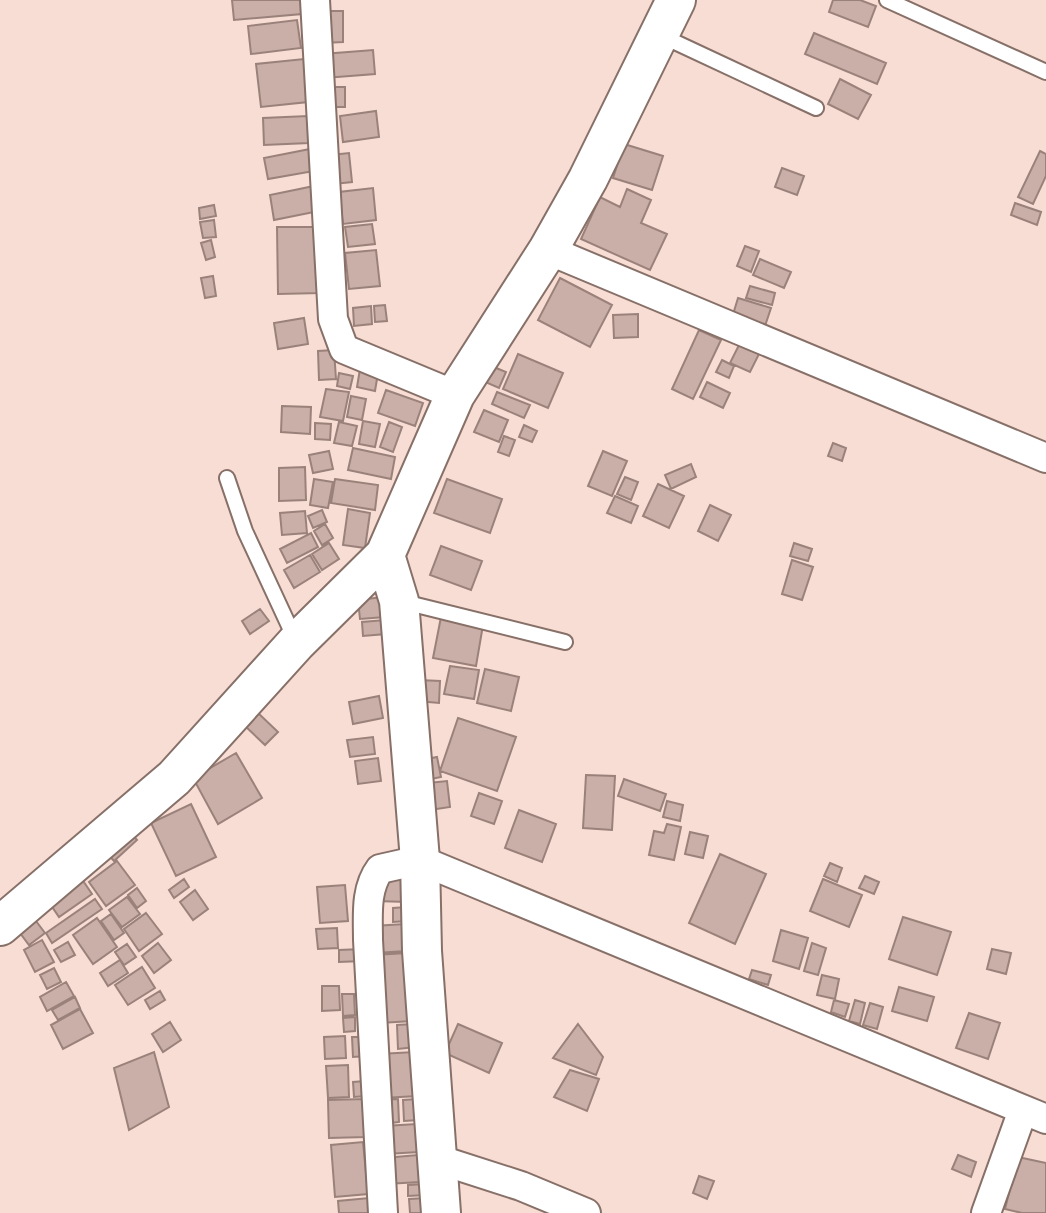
<svg xmlns="http://www.w3.org/2000/svg" width="1046" height="1213" viewBox="0 0 1046 1213" font-family="Bitter,serif">
  <rect width="100%" height="100%" fill="#f7ddd4"/>
  <path fill="#c9afa7" stroke="#9a827b" stroke-width="2" d="M232,0H301L302,14L234,20Z
    M833,0H860L876,6L868,27L829,12Z
    M322,11H343V42L323,43Z
    M297,20L301,48L251,54L248,26Z
    M814,33L886,63L877,84L805,54Z
    M373,50L375,74L325,78L323,54Z
    M304,59L308,102L261,107L256,64Z
    M840,79L871,95L858,119L828,104Z
    M327,87H345V107H327Z
    M376,111L379,137L343,142L340,116Z
    M308,116L309,143L264,145L263,118Z
    M624,144L663,156L652,190L613,178Z
    M310,149L314,171L268,179L264,158Z
    M1040,151L1046,154V176L1033,204L1018,197Z
    M349,153L352,182L334,184L331,155Z
    M782,168L804,176L797,195L775,187Z
    M314,186L319,211L274,220L270,195Z
    M373,188L376,220L343,224L339,192Z
    M627,189L651,200L641,223L667,234L650,270L581,239L600,197L620,207Z
    M1015,203L1041,212L1037,225L1011,215Z
    M214,205L216,216L200,219L199,208Z
    M214,220L216,237L203,238L200,222Z
    M372,224L375,244L348,247L345,227Z
    M277,227H320L321,293L278,294Z
    M211,240L215,257L206,260L201,243Z
    M745,246L759,251L751,272L737,266Z
    M376,250L380,286L349,289L345,253Z
    M760,259L791,272L784,288L753,275Z
    M213,276L216,296L205,298L201,278Z
    M560,278L612,305L590,347L538,320Z
    M750,286L775,293L772,305L746,298Z
    M738,298L771,308L763,332L731,321Z
    M385,305L387,321L375,322L374,306Z
    M371,306L372,324L354,326L353,308Z
    M638,314V337L614,338L613,315Z
    M304,318L308,344L278,349L274,323Z
    M699,330L721,340L693,399L672,389Z
    M740,343L760,352L750,372L730,363Z
    M334,350L336,379L319,380L318,351Z
    M518,354L563,373L548,408L503,389Z
    M722,360L734,366L729,378L716,372Z
    M489,365L506,372L499,388L483,381Z
    M360,369L378,373L375,391L357,387Z
    M339,373L353,376L350,389L337,386Z
    M707,382L730,393L723,408L700,397Z
    M326,389L349,392L343,421L320,417Z
    M386,390L423,403L415,426L378,413Z
    M497,392L530,405L524,418L492,404Z
    M351,396L366,399L362,420L347,417Z
    M282,406L311,407L310,434L281,432Z
    M484,410L508,420L499,442L474,432Z
    M363,421L380,424L375,447L359,444Z
    M339,422L357,426L352,446L334,443Z
    M389,422L402,427L393,452L380,447Z
    M315,423L331,424L330,440L315,439Z
    M524,425L537,431L532,442L519,437Z
    M504,436L515,440L509,456L498,452Z
    M833,443L846,448L842,461L828,456Z
    M353,448L395,457L391,479L348,470Z
    M329,451L333,469L313,473L309,455Z
    M603,451L627,461L612,496L588,486Z
    M691,464L696,477L671,489L665,475Z
    M305,467L306,500L279,501V468Z
    M625,477L638,482L631,500L617,494Z
    M314,479L333,482L328,508L310,505Z
    M335,479L378,485L375,510L331,503Z
    M447,479L502,499L490,533L434,513Z
    M658,484L684,496L669,528L643,516Z
    M615,496L638,506L631,523L607,513Z
    M710,505L731,515L718,541L698,531Z
    M348,509L370,513L365,548L343,545Z
    M322,510L327,522L313,528L308,516Z
    M305,511L307,533L282,535L280,513Z
    M325,524L333,538L322,545L314,531Z
    M311,533L318,547L287,563L280,549Z
    M329,543L339,559L322,570L312,554Z
    M794,543L812,549L808,561L790,556Z
    M441,546L482,561L471,590L430,575Z
    M310,555L320,572L294,588L284,570Z
    M792,560L813,567L802,600L782,594Z
    M383,597L385,617L360,619L358,600Z
    M260,609L269,621L250,634L242,621Z
    M441,617L483,625L476,666L433,658Z
    M385,620L386,634L363,636L362,622Z
    M450,666L479,670L474,699L444,694Z
    M485,669L519,677L511,711L477,703Z
    M419,680L440,681L439,703L417,701Z
    M379,696L383,718L353,724L349,702Z
    M257,712L278,732L265,745L244,725Z
    M458,718L516,737L497,791L440,771Z
    M373,737L375,754L350,757L347,740Z
    M236,753L262,798L218,824L193,778Z
    M437,757L441,777L421,781L416,761Z
    M378,758L381,781L358,784L355,761Z
    M586,775L615,776L612,830L583,828Z
    M624,779L666,794L660,811L618,796Z
    M447,781L450,807L423,811L419,784Z
    M479,793L502,801L494,824L471,816Z
    M667,801L683,805L680,821L663,817Z
    M191,804L216,857L176,876L151,823Z
    M519,810L556,824L542,862L505,848Z
    M123,823L137,840L114,861L99,844Z
    M667,824L681,827L674,860L649,855L654,831L664,833Z
    M690,832L708,836L703,858L685,854Z
    M720,854L766,874L735,944L689,923Z
    M117,861L135,885L106,906L89,882Z
    M830,863L842,868L837,882L824,876Z
    M75,869L92,894L59,917L42,892Z
    M376,876L408,877L407,902L376,901Z
    M865,876L879,882L874,894L859,888Z
    M184,879L189,887L174,898L169,890Z
    M823,879L862,895L849,927L810,911Z
    M345,885L348,921L320,923L317,887Z
    M137,888L146,901L137,908L128,895Z
    M195,890L208,909L193,920L180,902Z
    M127,897L140,914L122,927L109,910Z
    M95,899L102,909L52,943L46,933Z
    M407,907V921L393,922V908Z
    M146,913L162,934L139,951L124,929Z
    M111,914L124,933L114,940L101,921Z
    M903,917L951,932L937,975L889,959Z
    M97,918L117,947L93,964L73,935Z
    M36,921L45,933L29,945L20,933Z
    M405,924L407,951L375,953L373,926Z
    M337,928L338,948L318,949L316,929Z
    M781,930L808,938L799,969L773,961Z
    M42,940L54,962L35,972L24,950Z
    M68,942L75,955L61,962L54,950Z
    M158,943L171,960L154,973L142,956Z
    M812,943L826,948L818,975L804,971Z
    M127,944L136,957L124,965L115,952Z
    M362,949L363,961L339,962V950Z
    M992,949L1011,953L1006,974L987,969Z
    M407,953L412,1021L380,1023L374,955Z
    M120,960L128,973L108,986L100,973Z
    M142,967L155,988L128,1005L115,985Z
    M54,968L61,982L47,989L40,975Z
    M752,970L771,975L768,985L749,979Z
    M822,975L839,979L835,999L817,995Z
    M66,982L74,996L47,1011L40,997Z
    M322,986H339L340,1010L322,1011Z
    M899,987L934,997L927,1021L892,1011Z
    M160,991L165,1000L150,1009L145,1000Z
    M342,994H354L355,1015L343,1016Z
    M75,997L80,1008L58,1020L52,1010Z
    M834,1000L849,1004L845,1017L831,1012Z
    M855,1000L865,1003L860,1024L849,1021Z
    M870,1003L883,1007L877,1029L863,1025Z
    M80,1009L93,1033L63,1049L51,1025Z
    M969,1013L1000,1023L988,1059L956,1048Z
    M355,1017V1031L344,1032L343,1018Z
    M170,1022L181,1040L163,1052L152,1034Z
    M413,1024L415,1047L398,1049L397,1025Z
    M458,1024L502,1043L489,1073L445,1053Z
    M578,1024L603,1057L596,1075L553,1058Z
    M345,1036L346,1058L325,1059L324,1037Z
    M352,1037H366L367,1056L353,1057Z
    M154,1052L169,1107L129,1130L114,1068Z
    M415,1052L418,1096L382,1098L379,1054Z
    M348,1065L349,1097L328,1098L326,1066Z
    M570,1070L599,1079L587,1111L554,1097Z
    M365,1081L366,1096L354,1097L353,1082Z
    M365,1099L366,1137L329,1138L328,1100Z
    M398,1099L399,1122L384,1124L383,1100Z
    M417,1099L419,1120L404,1121L403,1100Z
    M417,1124L419,1152L386,1154L384,1126Z
    M363,1142L368,1194L335,1197L331,1145Z
    M418,1155L420,1182L386,1184L384,1158Z
    M958,1155L976,1162L971,1177L952,1169Z
    M1018,1157L1046,1163V1213H1022L1005,1209Z
    M699,1176L714,1181L707,1199L693,1193Z
    M426,1184V1195L408,1196V1185Z
    M369,1198L371,1213H339L338,1201Z
    M426,1198L427,1213H410L409,1199Z"/>
  <g fill="none" stroke-linecap="round" stroke-linejoin="round">
    <g stroke="#877068" stroke-width="18">
      <path id="lane" d="M887,0L1046,72
        M662,36L816,108
        M227,478L245,531L296,641
        M400,601L565,642"/>
    </g>
    <g stroke="#877068" stroke-width="32">
      <path id="street" d="M315,0L333,319L344,349L455,395
        M548,250L1046,458
        M437,1159L521,1186L586,1213
        M383,1213L368,940C368,916 365,889 380,869L420,860L1046,1119
        M986,1213L1023,1110"/>
    </g>
    <g stroke="#877068" stroke-width="42">
      <path id="secondary" d="M385,555L399,601L420,860L422,951L441,1213
        M0,926L174,778L297,642L385,555L455,395L548,250L588,179L676,0"/>
    </g>
    <use href="#lane" stroke="#fff" stroke-width="14"/>
    <use href="#street" stroke="#fff" stroke-width="28"/>
    <use href="#secondary" stroke="#fff" stroke-width="38"/>
  </g>
</svg>
